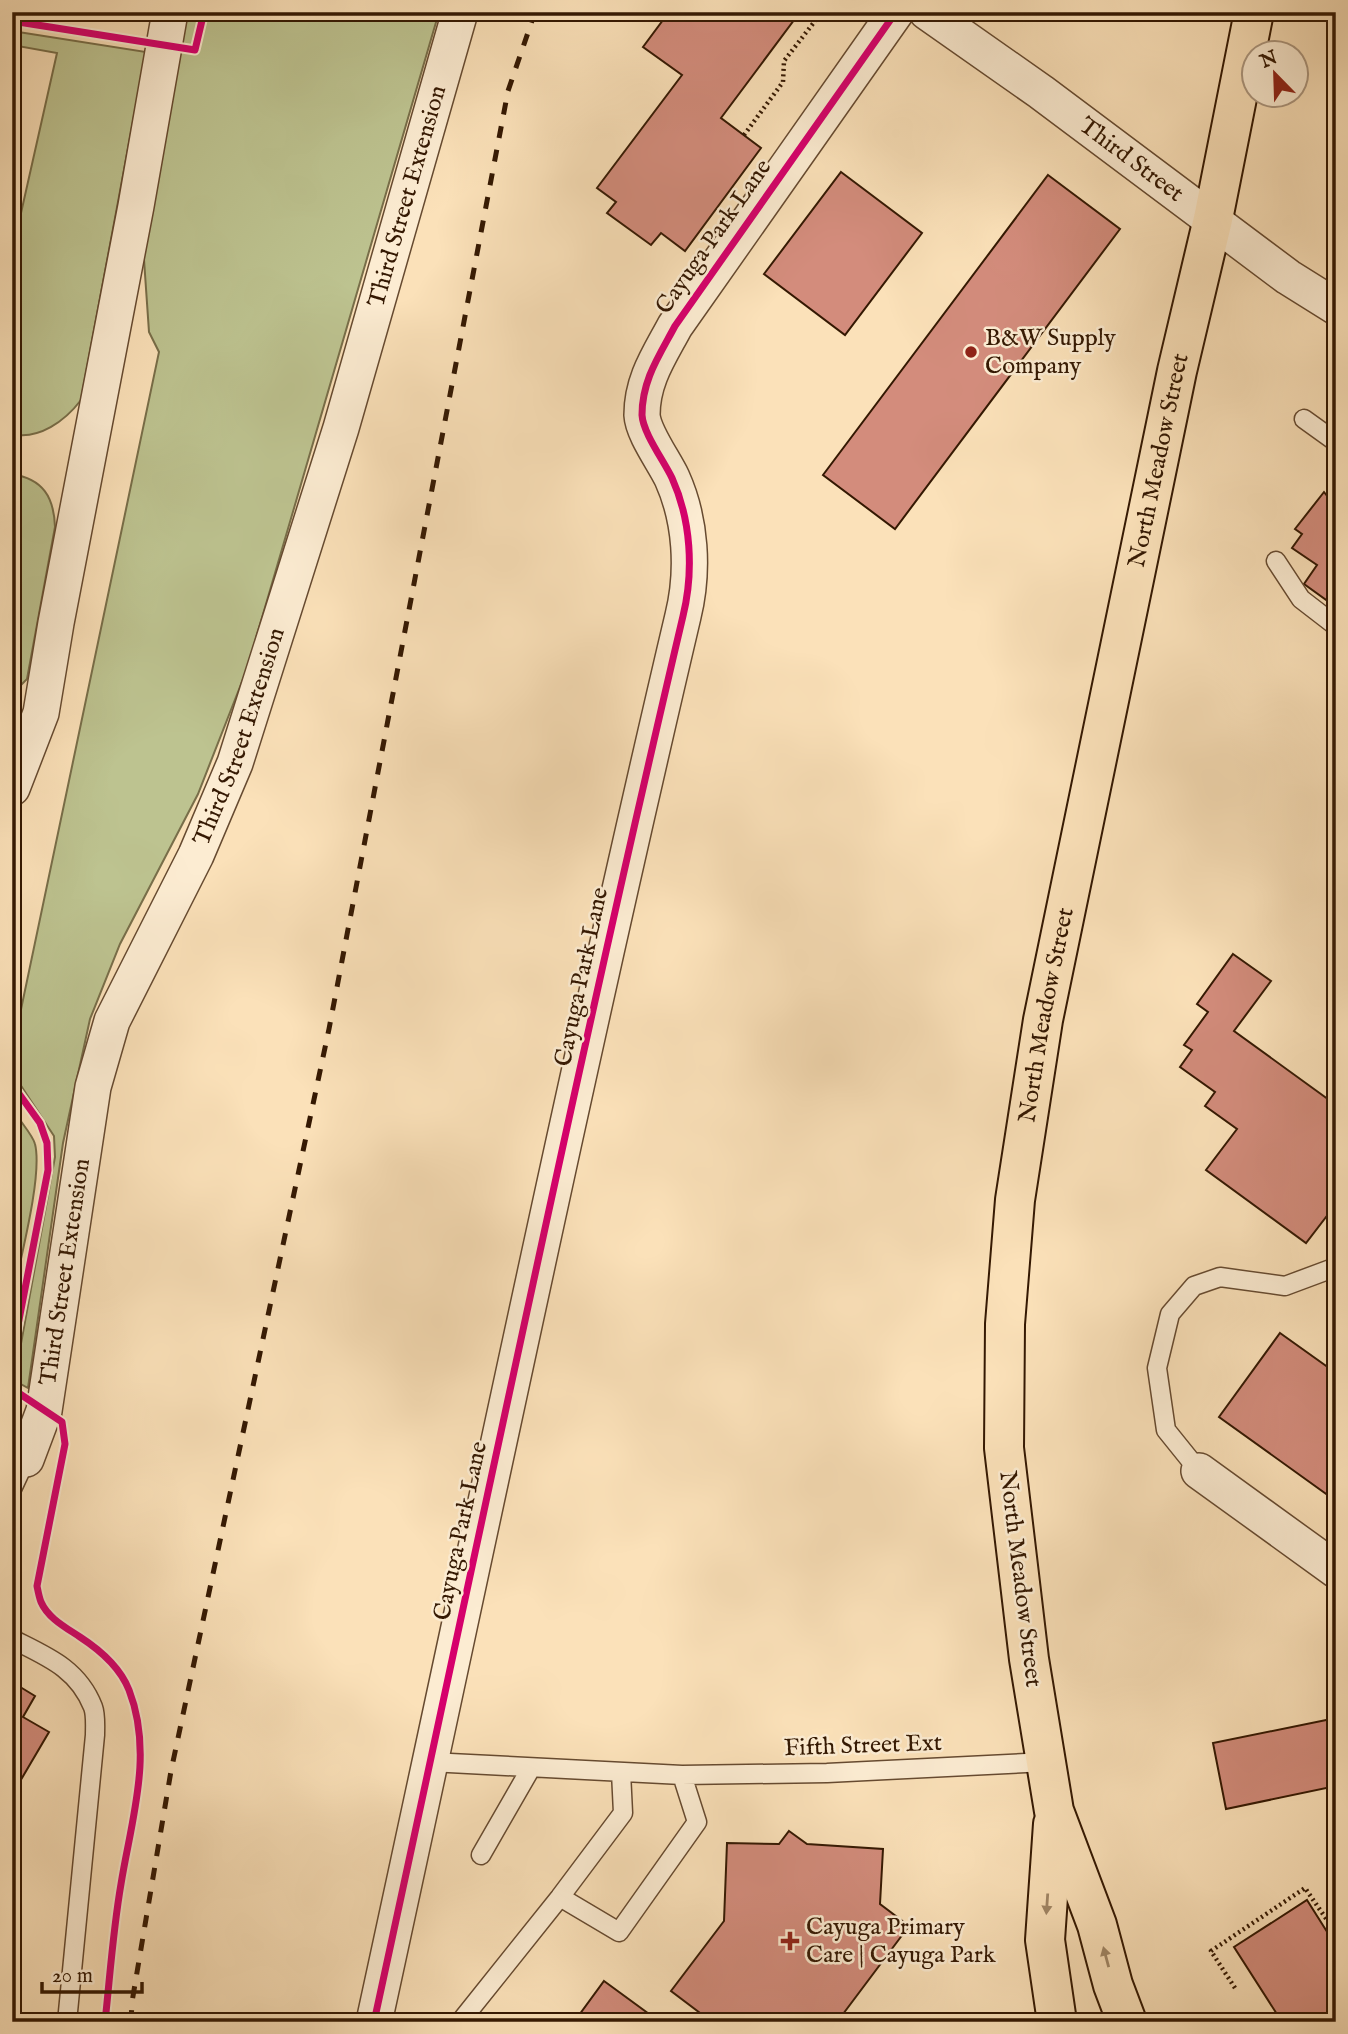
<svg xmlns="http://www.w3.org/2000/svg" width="1348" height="2034" viewBox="0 0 1348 2034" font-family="'IM FELL English',serif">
  <rect width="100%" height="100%" fill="#fbe1b9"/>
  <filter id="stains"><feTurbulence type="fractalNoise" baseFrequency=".00286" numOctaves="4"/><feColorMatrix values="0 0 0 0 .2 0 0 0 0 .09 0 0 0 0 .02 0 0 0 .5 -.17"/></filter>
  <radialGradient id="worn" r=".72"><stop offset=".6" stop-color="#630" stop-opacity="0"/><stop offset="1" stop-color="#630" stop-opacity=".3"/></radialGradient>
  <path fill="#bdc390" stroke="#786e49" stroke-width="2" d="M188,12H439L247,669L198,794L120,944L90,1019L63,1143L28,1388L19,1383L16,1371L55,1157L54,1136L12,1072V1039L15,1038L159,352L149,332L143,245L165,110Z
    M12,31L146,52L81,400C65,421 39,440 12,434V253L57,53L12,45Z
    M12,474C43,479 54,497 55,527L27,679L12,694Z
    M12,1108C18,1119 33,1135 35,1144C43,1176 19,1264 12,1300Z"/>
  <path fill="#d38c7c" stroke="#341802" stroke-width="2" d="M669,12H800L721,118L761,148L685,251L661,233L651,245L607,213L616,202L597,188L682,75L643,47Z
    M841,172L922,233L845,335L764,274Z
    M1048,175L1120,229L895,529L823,475Z
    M1333,490L1336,492V607L1304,584L1317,565L1292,548L1302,534L1295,529L1324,492L1328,497Z
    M1233,954L1271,981L1234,1031L1336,1105V1204L1306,1243L1206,1170L1237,1129L1205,1106L1215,1092L1180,1067L1192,1050L1184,1045L1208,1012L1197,1004Z
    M1280,1333L1336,1373V1501L1219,1417Z
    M12,1682L35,1696L23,1717L49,1732L12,1795Z
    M1336,1718V1786L1226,1809L1213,1743Z
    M789,1831L807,1844L883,1849L880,1904L909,1926L837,2022H712L671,1991L724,1921L727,1843L779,1844Z
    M1307,1900L1336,1946V2022H1282L1234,1947Z
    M604,1981L660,2022H574Z"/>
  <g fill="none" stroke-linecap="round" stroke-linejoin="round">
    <g stroke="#664a30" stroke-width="21">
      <path id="service" d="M1304,419L1336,442
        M1276,561L1301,599L1336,626
        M1199,1471L1166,1430L1157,1368L1170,1314L1194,1286L1220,1277L1285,1286L1336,1267
        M12,1489L26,1459
        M12,1635L14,1640C48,1657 78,1669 93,1707C96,1715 95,1726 95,1735L67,2022
        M430,1762L682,1775L697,1822L619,1932L560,1897
        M682,1775L827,1773L1046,1762
        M481,1855L531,1768
        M460,2022L560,1897L623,1813L621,1772"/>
    </g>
    <g stroke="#664a30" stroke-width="38">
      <g id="minor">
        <path id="s1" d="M927,12L1041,92L1288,277L1336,307"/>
        <path d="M12,788L41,713L56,623L136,206L170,12"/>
        <path id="s2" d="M26,1459L44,1411L93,1087L112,1021L196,855L235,763L341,428L460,12"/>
        <path d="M1199,1471L1336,1570"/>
        <path d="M374,2022C476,1553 573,1083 683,616C694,571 691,520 672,478C664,461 643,433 642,415C642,380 659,356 675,326L896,12"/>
      </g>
    </g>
    <g stroke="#341802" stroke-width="42">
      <g id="trunk">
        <path d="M1053,1824L1045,1940L1057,2022"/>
        <path id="s3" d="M1127,2022L1113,1985L1097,1925L1054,1811L1029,1659L1004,1448L1005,1324L1015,1200L1043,1020L1177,371L1213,219L1254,12"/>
      </g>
    </g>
    <path stroke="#341802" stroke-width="4.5" stroke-dasharray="2 3.5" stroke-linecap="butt" d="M744,135L783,82L784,61L822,12
      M1235,1988L1211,1951L1305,1888L1336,1933"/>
    <use href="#service" stroke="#fcecd2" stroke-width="18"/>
    <use href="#minor" stroke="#fcecd2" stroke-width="35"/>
    <use href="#trunk" stroke="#fbe1b9" stroke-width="38"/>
    <path stroke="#341802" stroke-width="5" stroke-dasharray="12 12" stroke-linecap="butt" d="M131,2022L132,2002L171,1771L329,1029L508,91L535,12"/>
    <g stroke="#fcecd2" stroke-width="11">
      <path id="cycleway" d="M12,21L195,50L204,12
        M12,1084L40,1123L47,1143L48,1170L12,1356
        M12,1385L20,1394L62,1422L65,1444L37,1586C38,1591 39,1597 41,1602C48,1618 65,1627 80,1637C100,1650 120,1667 129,1690C154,1754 131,1821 121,1884C113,1930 110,1976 105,2022
        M374,2022C476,1553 573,1083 683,616C694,571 691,520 672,478C664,461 643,433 642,415C642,380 659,356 675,326L896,12"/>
    </g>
    <use href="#cycleway" stroke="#d6006c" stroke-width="7"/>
  </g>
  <defs><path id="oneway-solid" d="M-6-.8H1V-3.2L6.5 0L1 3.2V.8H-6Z" transform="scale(1.75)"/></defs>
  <g fill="#a18767">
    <use href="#oneway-solid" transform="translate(1047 1904) rotate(94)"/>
    <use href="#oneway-solid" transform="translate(1106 1957) rotate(-105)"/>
  </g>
  <g fill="#8f2418" stroke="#fcecd2" stroke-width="2.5">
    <circle cx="971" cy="352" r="7"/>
    <path d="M786.5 1930.5h7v7h7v7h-7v7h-7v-7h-7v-7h7z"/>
  </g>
  <g text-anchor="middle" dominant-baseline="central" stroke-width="5" stroke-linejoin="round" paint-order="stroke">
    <g font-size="24" fill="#341802" stroke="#fcecd2">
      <text stroke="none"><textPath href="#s1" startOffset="252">Third Street</textPath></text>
      <text stroke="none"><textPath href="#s2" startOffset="1326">Third Street Extension</textPath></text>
      <text transform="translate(714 237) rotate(-55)">Cayuga Park Lane</text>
      <text stroke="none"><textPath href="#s3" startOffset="1592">North Meadow Street</textPath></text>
      <text stroke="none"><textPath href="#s2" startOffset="760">Third Street Extension</textPath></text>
      <text transform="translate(582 977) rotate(-78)">Cayuga Park Lane</text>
      <text stroke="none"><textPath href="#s3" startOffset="1026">North Meadow Street</textPath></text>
      <text stroke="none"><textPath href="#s2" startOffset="192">Third Street Extension</textPath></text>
      <text transform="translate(461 1531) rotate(-78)">Cayuga Park Lane</text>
      <text transform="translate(1020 1579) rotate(83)">North Meadow Street</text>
      <text transform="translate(863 1746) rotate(-2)">Fifth Street Ext</text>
    </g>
    <g font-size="24" fill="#341802" stroke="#fcecd2" text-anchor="start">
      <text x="985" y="338">B&amp;W Supply<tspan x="985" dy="28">Company</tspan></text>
      <text x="806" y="1927">Cayuga Primary<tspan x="806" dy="28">Care | Cayuga Park</tspan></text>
    </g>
  </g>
  <rect width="1348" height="2034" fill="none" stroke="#fbe1b9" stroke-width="42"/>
  <rect x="14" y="14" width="1320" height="2006" fill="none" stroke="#341802" stroke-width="3.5"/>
  <rect x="21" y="21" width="1306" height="1992" fill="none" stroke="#341802" stroke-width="2"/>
  <g transform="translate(1275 74) rotate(337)"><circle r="33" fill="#fcecd2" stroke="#ac977f" stroke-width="2"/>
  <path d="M0-5L12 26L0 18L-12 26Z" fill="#8f2418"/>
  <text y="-10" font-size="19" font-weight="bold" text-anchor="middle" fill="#341802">N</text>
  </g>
  <path d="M42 1982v10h100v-10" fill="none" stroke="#341802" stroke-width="3.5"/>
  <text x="52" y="1982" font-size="21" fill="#341802" stroke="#fcecd2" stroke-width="5" paint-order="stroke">20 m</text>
  <rect width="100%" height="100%" filter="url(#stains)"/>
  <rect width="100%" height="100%" fill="url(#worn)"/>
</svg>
